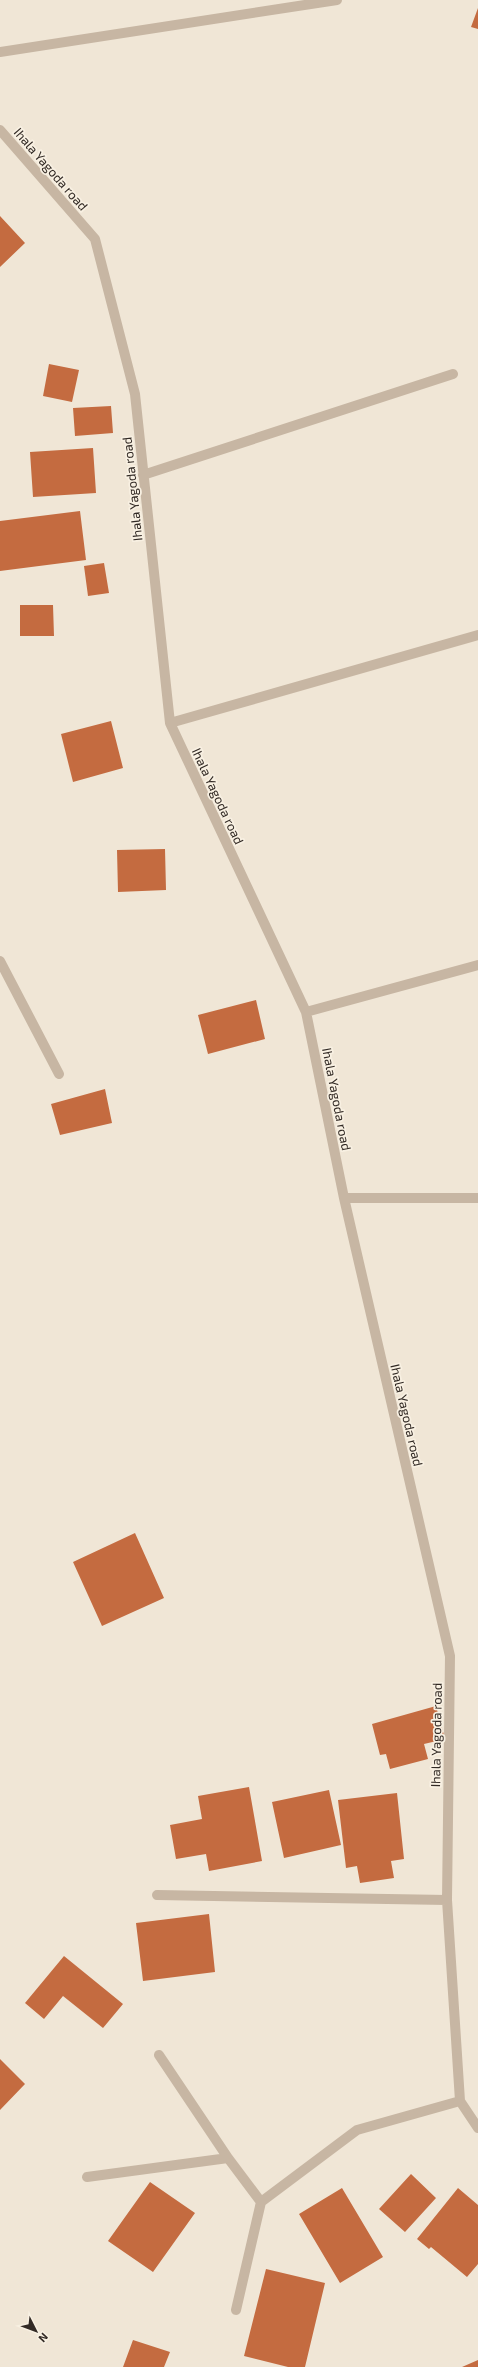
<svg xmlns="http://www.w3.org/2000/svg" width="478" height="2367" viewBox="0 0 478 2367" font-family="'Exo 2',sans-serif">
  <rect width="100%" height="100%" fill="#f0e6d6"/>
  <path fill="#c46b40" d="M478,8V29L471,27Z
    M0,216L25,243L0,267Z
    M49,364L79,370L72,402L43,396Z
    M111,406L113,433L75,436L73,408Z
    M93,448L96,493L33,497L30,452Z
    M80,511L86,560L0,571V521Z
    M104,563L109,593L88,596L84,566Z
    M20,605H53L54,636H20Z
    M111,721L123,768L73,782L61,734Z
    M165,849L166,890L118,892L117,850Z
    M256,1000L265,1039L208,1054L198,1015Z
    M105,1089L112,1123L60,1135L51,1104Z
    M135,1533L164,1598L102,1626L73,1562Z
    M436,1706L445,1739L424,1744L428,1759L390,1769L386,1754L380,1755L372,1724Z
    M249,1787L262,1861L209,1871L206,1854L176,1859L170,1825L202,1819L198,1796Z
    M329,1790L341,1845L284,1858L272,1802Z
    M397,1793L404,1859L391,1861L394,1878L360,1883L357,1866L346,1868L338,1800Z
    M209,1914L215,1972L143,1981L136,1923Z
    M64,1956L123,2004L103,2028L63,1996L44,2019L25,2003Z
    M0,2059L25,2084L0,2110Z
    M411,2174L436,2198L405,2232L379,2209Z
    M150,2182L195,2213L153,2272L108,2241Z
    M342,2188L383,2257L340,2283L299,2214Z
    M458,2188L478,2205V2264L467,2277L431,2247L429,2249L417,2239Z
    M266,2269L325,2283L305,2367H288L244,2356Z
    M133,2340L170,2352L164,2367H123Z
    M478,2360V2367H462Z"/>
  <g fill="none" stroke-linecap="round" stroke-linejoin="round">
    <path stroke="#c7b6a3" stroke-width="10" d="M0,52L337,0
      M0,130L95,239L135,394L170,723L306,1012L344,1198L450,1656L447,1900L460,2101L478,2128
      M143,475L453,374
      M170,723L478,635
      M0,961L59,1074
      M306,1012L478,965
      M344,1198H478
      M157,1895L447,1900
      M159,2055L228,2158L261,2202
      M87,2177L228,2158
      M236,2310L261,2202L357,2130L460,2101"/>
  </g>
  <g text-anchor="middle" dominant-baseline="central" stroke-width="3.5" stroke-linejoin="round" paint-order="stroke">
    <g font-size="13" fill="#322a25" stroke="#f8f0e2">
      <text transform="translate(51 169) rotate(49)">Ihala Yagoda road</text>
      <text transform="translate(132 489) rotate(-96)">Ihala Yagoda road</text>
      <text transform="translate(218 796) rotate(65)">Ihala Yagoda road</text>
      <text transform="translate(337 1099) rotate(79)">Ihala Yagoda road</text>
      <text transform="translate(407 1415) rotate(77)">Ihala Yagoda road</text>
      <text transform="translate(436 1735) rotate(-89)">Ihala Yagoda road</text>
    </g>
  </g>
  <g transform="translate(36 2331) rotate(132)" stroke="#f8f0e2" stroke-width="3" paint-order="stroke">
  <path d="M0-3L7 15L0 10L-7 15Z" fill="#322a25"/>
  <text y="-6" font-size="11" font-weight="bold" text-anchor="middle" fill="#322a25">N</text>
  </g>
</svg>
